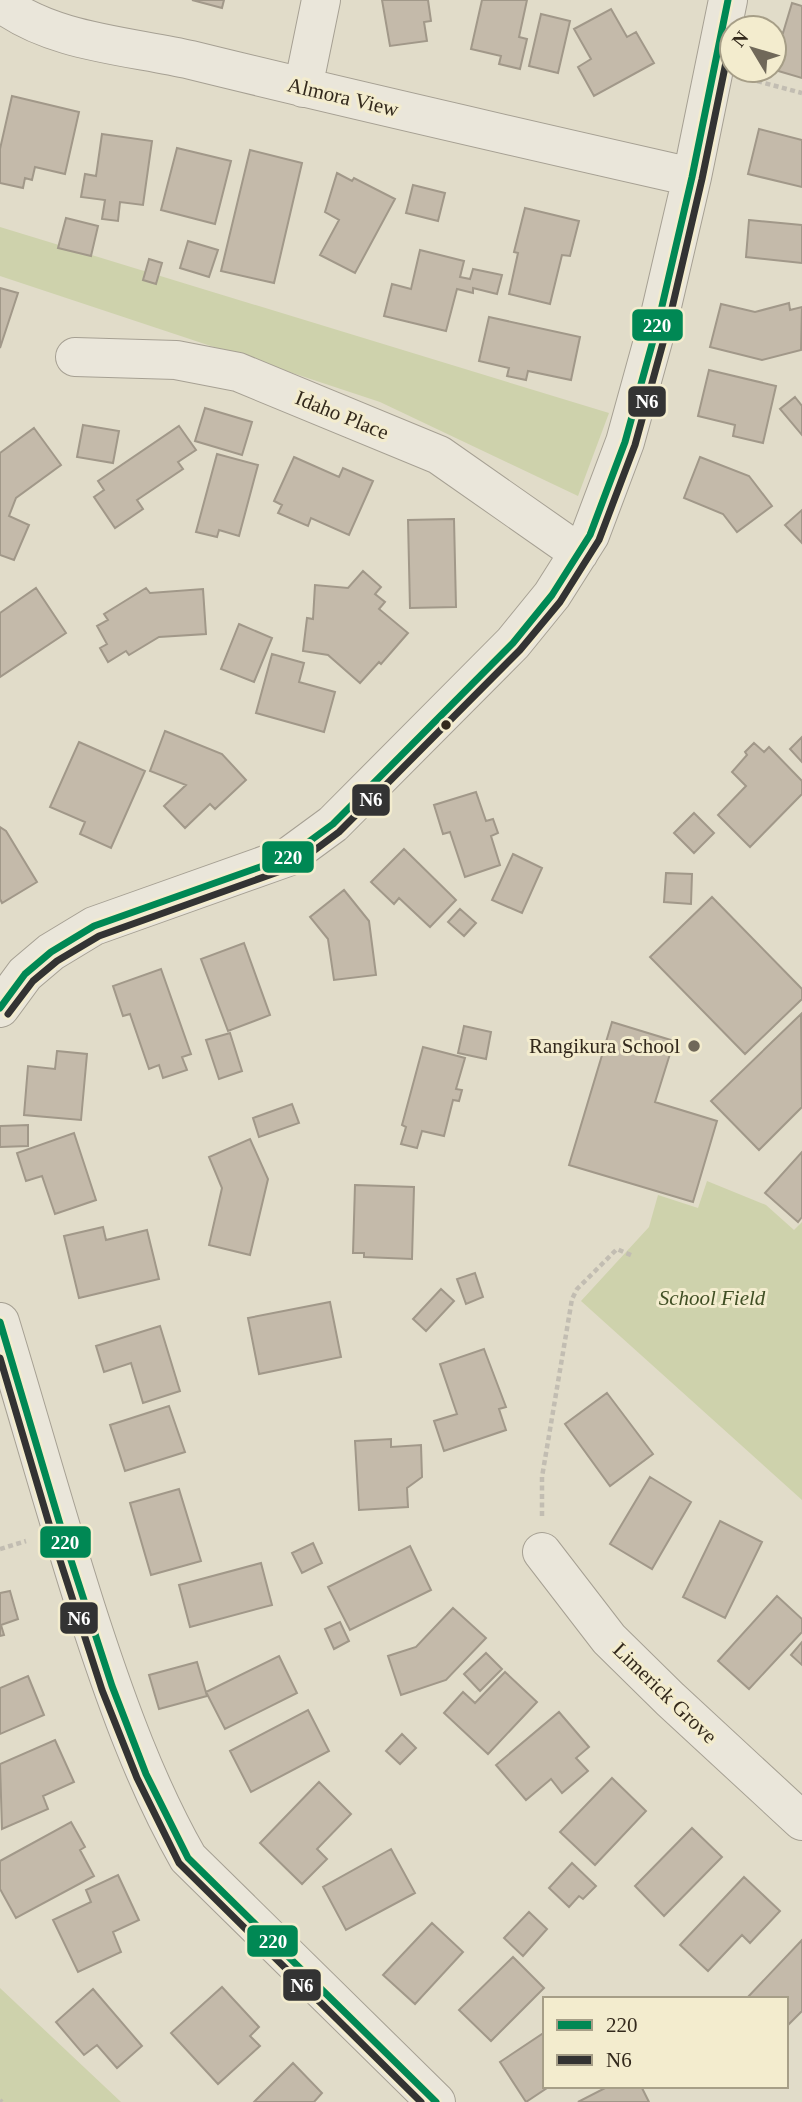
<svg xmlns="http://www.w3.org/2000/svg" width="802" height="2102" viewBox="0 0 802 2102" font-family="'Times New Roman',serif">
  <rect width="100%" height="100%" fill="#e1dcc9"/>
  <path fill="#ced2ac" d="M0,227L609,413L578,496L380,402L0,276Z
    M707,1181L766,1205L794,1230L802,1222V1500L581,1301L649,1227L658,1195L698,1208Z
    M0,1988L121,2102H0Z"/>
  <path fill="#c4baaa" stroke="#a19889" stroke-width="2" d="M192,0H224L222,8Z
    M382,0H428L431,21L424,22L427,41L390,46Z
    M482,0H527L519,37L527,39L520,69L499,64L501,56L471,49Z
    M792,3L802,6V78L775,70L780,54L774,52V38L776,31L783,33Z
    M611,9L627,37L636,32L654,63L594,96L578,67L591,59L574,29Z
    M541,14L570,21L558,73L529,66Z
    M12,96L79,112L65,174L35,167L32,180L25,178L23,188L0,183V149Z
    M759,129L802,140V187L748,174Z
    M102,134L152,141L143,205L120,202L118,221L102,219L105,200L81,197L85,174L96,176Z
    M177,148L231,161L215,224L161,210Z
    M250,150L302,163L274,283L221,271Z
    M337,173L352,181L354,178L395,199L355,273L320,255L339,220L325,212Z
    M413,185L445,193L438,221L406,213Z
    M525,208L579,221L570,256L562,255L550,304L509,294L518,253L514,252Z
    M66,218L98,226L91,256L58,248Z
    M749,220L802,225V263L746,257Z
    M188,241L218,250L209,277L180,268Z
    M420,250L464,261L460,277L470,279L473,269L502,275L497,294L473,288V293L457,289L446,331L384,316L392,284L411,289Z
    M149,259L162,263L156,284L143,280Z
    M0,288L18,293L0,348Z
    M789,303L790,310L802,307L801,350L762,360L710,347L721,304L755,312Z
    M489,317L580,337L571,380L528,371L526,380L507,376L509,368L479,361Z
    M709,370L776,386L763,443L733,436L735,425L698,416Z
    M795,397L802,406V435L780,409Z
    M205,408L252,422L242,455L195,441Z
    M83,425L119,431L113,463L77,457Z
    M179,426L196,450L178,462L183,469L137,500L143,509L115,528L94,497L104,490L98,481Z
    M34,428L61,465L16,498L9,516L29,525L14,560L0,555V453Z
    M217,454L258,465L239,536L219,530L217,537L196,532Z
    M294,457L339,477L343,468L373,481L349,535L311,518L308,526L278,513L282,505L274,501Z
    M700,457L749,476L772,506L737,532L723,514L684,498Z
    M802,510V543L785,525Z
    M454,519L456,607L410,608L408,520Z
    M363,571L381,587L375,594L385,602L379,609L408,633L381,664L379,662L360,683L328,655L303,651L307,618L313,619L315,585L348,588Z
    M36,588L66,633L0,677V613Z
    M146,588L150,593L203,589L206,634L159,637L129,655L126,651L108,662L100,648L107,644L97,626L108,620L104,614Z
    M239,624L272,638L254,682L221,669Z
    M272,654L304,663L299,682L335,692L324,732L256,713Z
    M165,731L222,754L246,780L215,809L210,804L185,828L164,806L186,785L150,771Z
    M802,737V762L790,749Z
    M79,742L145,771L111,848L80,834L85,822L50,807Z
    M754,743L764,752L769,747L802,781V794L750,847L718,815L746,786L732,772L747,755L745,752Z
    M476,792L486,821L493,819L498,833L491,836L500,865L465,877L450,832L443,834L434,805Z
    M694,813L714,833L694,853L674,833Z
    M0,827L6,831L37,882L2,903L0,899Z
    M404,849L456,900L430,927L399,898L394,904L371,882Z
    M513,854L542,868L522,913L492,900Z
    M666,873L692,874L691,904L664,902Z
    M344,890L369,921L376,975L334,980L328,939L310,917Z
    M712,897L802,989V999L745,1054L650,957Z
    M460,909L476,923L464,936L448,922Z
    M244,943L270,1015L228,1031L201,959Z
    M161,969L191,1054L182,1057L187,1070L163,1078L159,1065L149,1069L130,1014L123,1016L113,986Z
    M801,1014L802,1107L759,1150L711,1101Z
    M612,1022L674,1041L655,1102L717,1121L693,1202L569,1165Z
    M464,1026L491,1032L486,1059L458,1053Z
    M230,1033L242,1071L219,1079L206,1040Z
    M423,1047L465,1058L456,1089L462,1090L459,1101L453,1100L444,1136L422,1131L417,1148L401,1144L406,1127L402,1125Z
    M57,1051L87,1054L81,1120L24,1115L28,1066L55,1069Z
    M292,1104L299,1123L259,1137L253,1118Z
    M28,1125V1146L0,1147V1126Z
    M74,1133L96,1200L55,1214L42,1176L26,1181L17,1153Z
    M250,1139L268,1179L250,1255L209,1245L222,1188L209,1157Z
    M802,1152V1217L798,1222L765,1193Z
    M355,1185L414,1187L412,1259L364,1257V1253H353Z
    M103,1227L106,1240L147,1230L159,1279L79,1298L64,1236Z
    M475,1273L483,1297L466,1304L457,1279Z
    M441,1289L454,1301L426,1331L413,1319Z
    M330,1302L341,1357L259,1374L248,1318Z
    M160,1326L180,1391L143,1403L131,1363L104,1372L96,1346Z
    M484,1349L506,1407L499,1409L506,1430L444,1451L434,1421L457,1414L440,1364Z
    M607,1393L653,1454L610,1486L565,1424Z
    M169,1406L185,1452L125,1471L110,1425Z
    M391,1439V1447L421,1445L422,1477L407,1488L408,1507L359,1510L355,1441Z
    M650,1477L691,1502L652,1569L610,1544Z
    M179,1489L201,1561L151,1575L130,1503Z
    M720,1521L762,1542L725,1618L683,1597Z
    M313,1543L322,1563L302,1573L292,1553Z
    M410,1546L431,1590L350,1630L328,1587Z
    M261,1563L272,1605L190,1627L179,1585Z
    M10,1591L18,1619L1,1625L4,1635L0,1636V1593Z
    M777,1596L802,1619V1632L749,1689L718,1661Z
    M453,1608L486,1638L446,1680L401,1695L388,1656L416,1647Z
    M340,1622L349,1641L334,1649L325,1629Z
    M802,1642V1665L791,1655Z
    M486,1653L502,1669L480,1691L464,1674Z
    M279,1656L297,1693L225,1729L206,1692Z
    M197,1662L207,1696L159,1709L149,1675Z
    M505,1672L537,1702L488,1754L444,1713L463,1692L475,1703Z
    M28,1676L44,1715L0,1734V1688Z
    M308,1710L329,1751L251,1792L230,1751Z
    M559,1712L589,1747L576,1758L588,1771L562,1793L551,1779L526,1800L496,1765Z
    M402,1734L416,1748L400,1764L386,1751Z
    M55,1740L74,1782L43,1796L48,1809L2,1829L0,1764Z
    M612,1778L646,1811L595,1865L560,1832Z
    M319,1782L351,1814L317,1849L327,1859L302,1884L260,1843Z
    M71,1822L85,1847L80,1850L94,1876L16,1918L0,1889V1861Z
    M692,1828L722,1857L664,1916L635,1886Z
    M391,1849L415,1893L346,1930L323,1887Z
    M572,1863L596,1886L583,1899L579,1896L569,1907L549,1888Z
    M118,1875L139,1920L113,1932L121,1952L78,1972L53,1920L91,1902L86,1890Z
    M744,1877L780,1911L750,1943L742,1935L708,1971L680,1945Z
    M529,1912L547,1929L523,1956L504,1938Z
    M432,1923L463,1952L415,2004L383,1975Z
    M802,1940V2011L786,2027V1999H746Z
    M513,1957L544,1988L491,2041L459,2010Z
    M222,1987L259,2027L250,2036L260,2046L218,2084L171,2033Z
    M93,1989L142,2046L117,2068L97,2045L84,2055L56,2022Z
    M545,2032V2086H550L526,2102L500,2062Z
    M293,2063L322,2093L314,2102H254Z
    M609,2086H641L649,2102H578Z"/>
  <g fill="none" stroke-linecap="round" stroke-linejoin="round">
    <g stroke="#a6a093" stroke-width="40">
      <path id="minor" d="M0,2C50,42 130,46 191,60C357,101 525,139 692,177
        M303,88L321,0
        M75,357L176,360L238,372L439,455L579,553
        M0,1008L25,974L51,952L94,926L288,857L333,824L513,643L552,595L590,535L625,442L659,319L692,177L728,0
        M0,1322C31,1424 59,1526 92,1627C118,1706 147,1786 188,1858L436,2102
        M542,1552L609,1639L670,1699L802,1821"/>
    </g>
    <path stroke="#c2bdb2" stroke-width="4.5" stroke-dasharray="5 3.5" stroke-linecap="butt" d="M749,79L802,93
      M542,1516V1477L572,1299L577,1289L617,1249L633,1256
      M0,1549L26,1541
      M0,2100L2,2102"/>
    <use href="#minor" stroke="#eae6da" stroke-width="38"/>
    <g stroke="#f3ecce" stroke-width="12">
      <path id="bus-1" d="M0,1008L25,974L51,952L94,926L288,857L333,824L513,643L552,595L590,535L625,442L659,319L692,177L728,0
        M0,1322L68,1551L112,1686L146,1774L188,1858L436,2102"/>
    </g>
    <g stroke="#f3ecce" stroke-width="12">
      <path id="bus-2" d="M8,1014L33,981L57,961L99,936L292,867L339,832L520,650L560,602L599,540L635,445L669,321L702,179L732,33
        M0,1358L58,1554L102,1690L137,1778L179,1863L421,2102"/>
    </g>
    <use href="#bus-1" stroke="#008854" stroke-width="7"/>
    <use href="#bus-2" stroke="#333" stroke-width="7"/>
  </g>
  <circle fill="#33291c" stroke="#f3ecce" stroke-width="2.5" cx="446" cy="725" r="6"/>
  <circle fill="#706859" stroke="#f3ecce" stroke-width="2.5" cx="694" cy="1046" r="7"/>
  <g text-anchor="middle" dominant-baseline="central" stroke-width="6" stroke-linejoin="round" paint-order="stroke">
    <g font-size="21" fill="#33291c" stroke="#f3ecce">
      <text transform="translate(343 97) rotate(13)">Almora View</text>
      <text transform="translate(342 415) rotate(22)">Idaho Place</text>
      <text transform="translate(665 1693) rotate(44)">Limerick Grove</text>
    </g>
    <g font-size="21" fill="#33291c" stroke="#f3ecce" text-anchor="end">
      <text x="680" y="1046">Rangikura School</text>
    </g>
    <g font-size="21" font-style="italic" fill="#404f24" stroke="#f3ecce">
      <text x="712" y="1298">School Field</text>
    </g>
  </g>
  <g stroke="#f3ecce" stroke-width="2.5">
    <rect x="631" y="308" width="53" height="34" rx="7" fill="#008854"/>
    <rect x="627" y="385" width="40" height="33" rx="7" fill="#333"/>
    <rect x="351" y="783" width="40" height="34" rx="7" fill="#333"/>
    <rect x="261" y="840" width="54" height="34" rx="7" fill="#008854"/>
    <rect x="39" y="1525" width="53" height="34" rx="7" fill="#008854"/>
    <rect x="59" y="1601" width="40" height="34" rx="7" fill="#333"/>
    <rect x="246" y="1924" width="53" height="34" rx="7" fill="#008854"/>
    <rect x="282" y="1968" width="40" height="34" rx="7" fill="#333"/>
  </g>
  <g font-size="19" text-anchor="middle" font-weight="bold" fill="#fff">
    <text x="657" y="332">220</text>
    <text x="647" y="408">N6</text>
    <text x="371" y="806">N6</text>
    <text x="288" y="864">220</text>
    <text x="65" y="1549">220</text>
    <text x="79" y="1625">N6</text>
    <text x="273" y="1948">220</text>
    <text x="302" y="1992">N6</text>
  </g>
  <rect x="543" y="1997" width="245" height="91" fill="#f3ecce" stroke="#a69e87" stroke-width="2"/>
  <rect x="557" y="2020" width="35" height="10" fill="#008854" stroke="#a69e87" stroke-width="2"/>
  <text x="606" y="2032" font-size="21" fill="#33291c">220</text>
  <rect x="557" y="2055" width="35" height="10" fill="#333333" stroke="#a69e87" stroke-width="2"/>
  <text x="606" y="2067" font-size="21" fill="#33291c">N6</text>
  <g transform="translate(753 49) rotate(308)"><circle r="33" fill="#f3ecce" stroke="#a69e87" stroke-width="2"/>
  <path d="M0-5L12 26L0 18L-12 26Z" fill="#706859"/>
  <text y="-10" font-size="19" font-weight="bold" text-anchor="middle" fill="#33291c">N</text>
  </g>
</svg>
